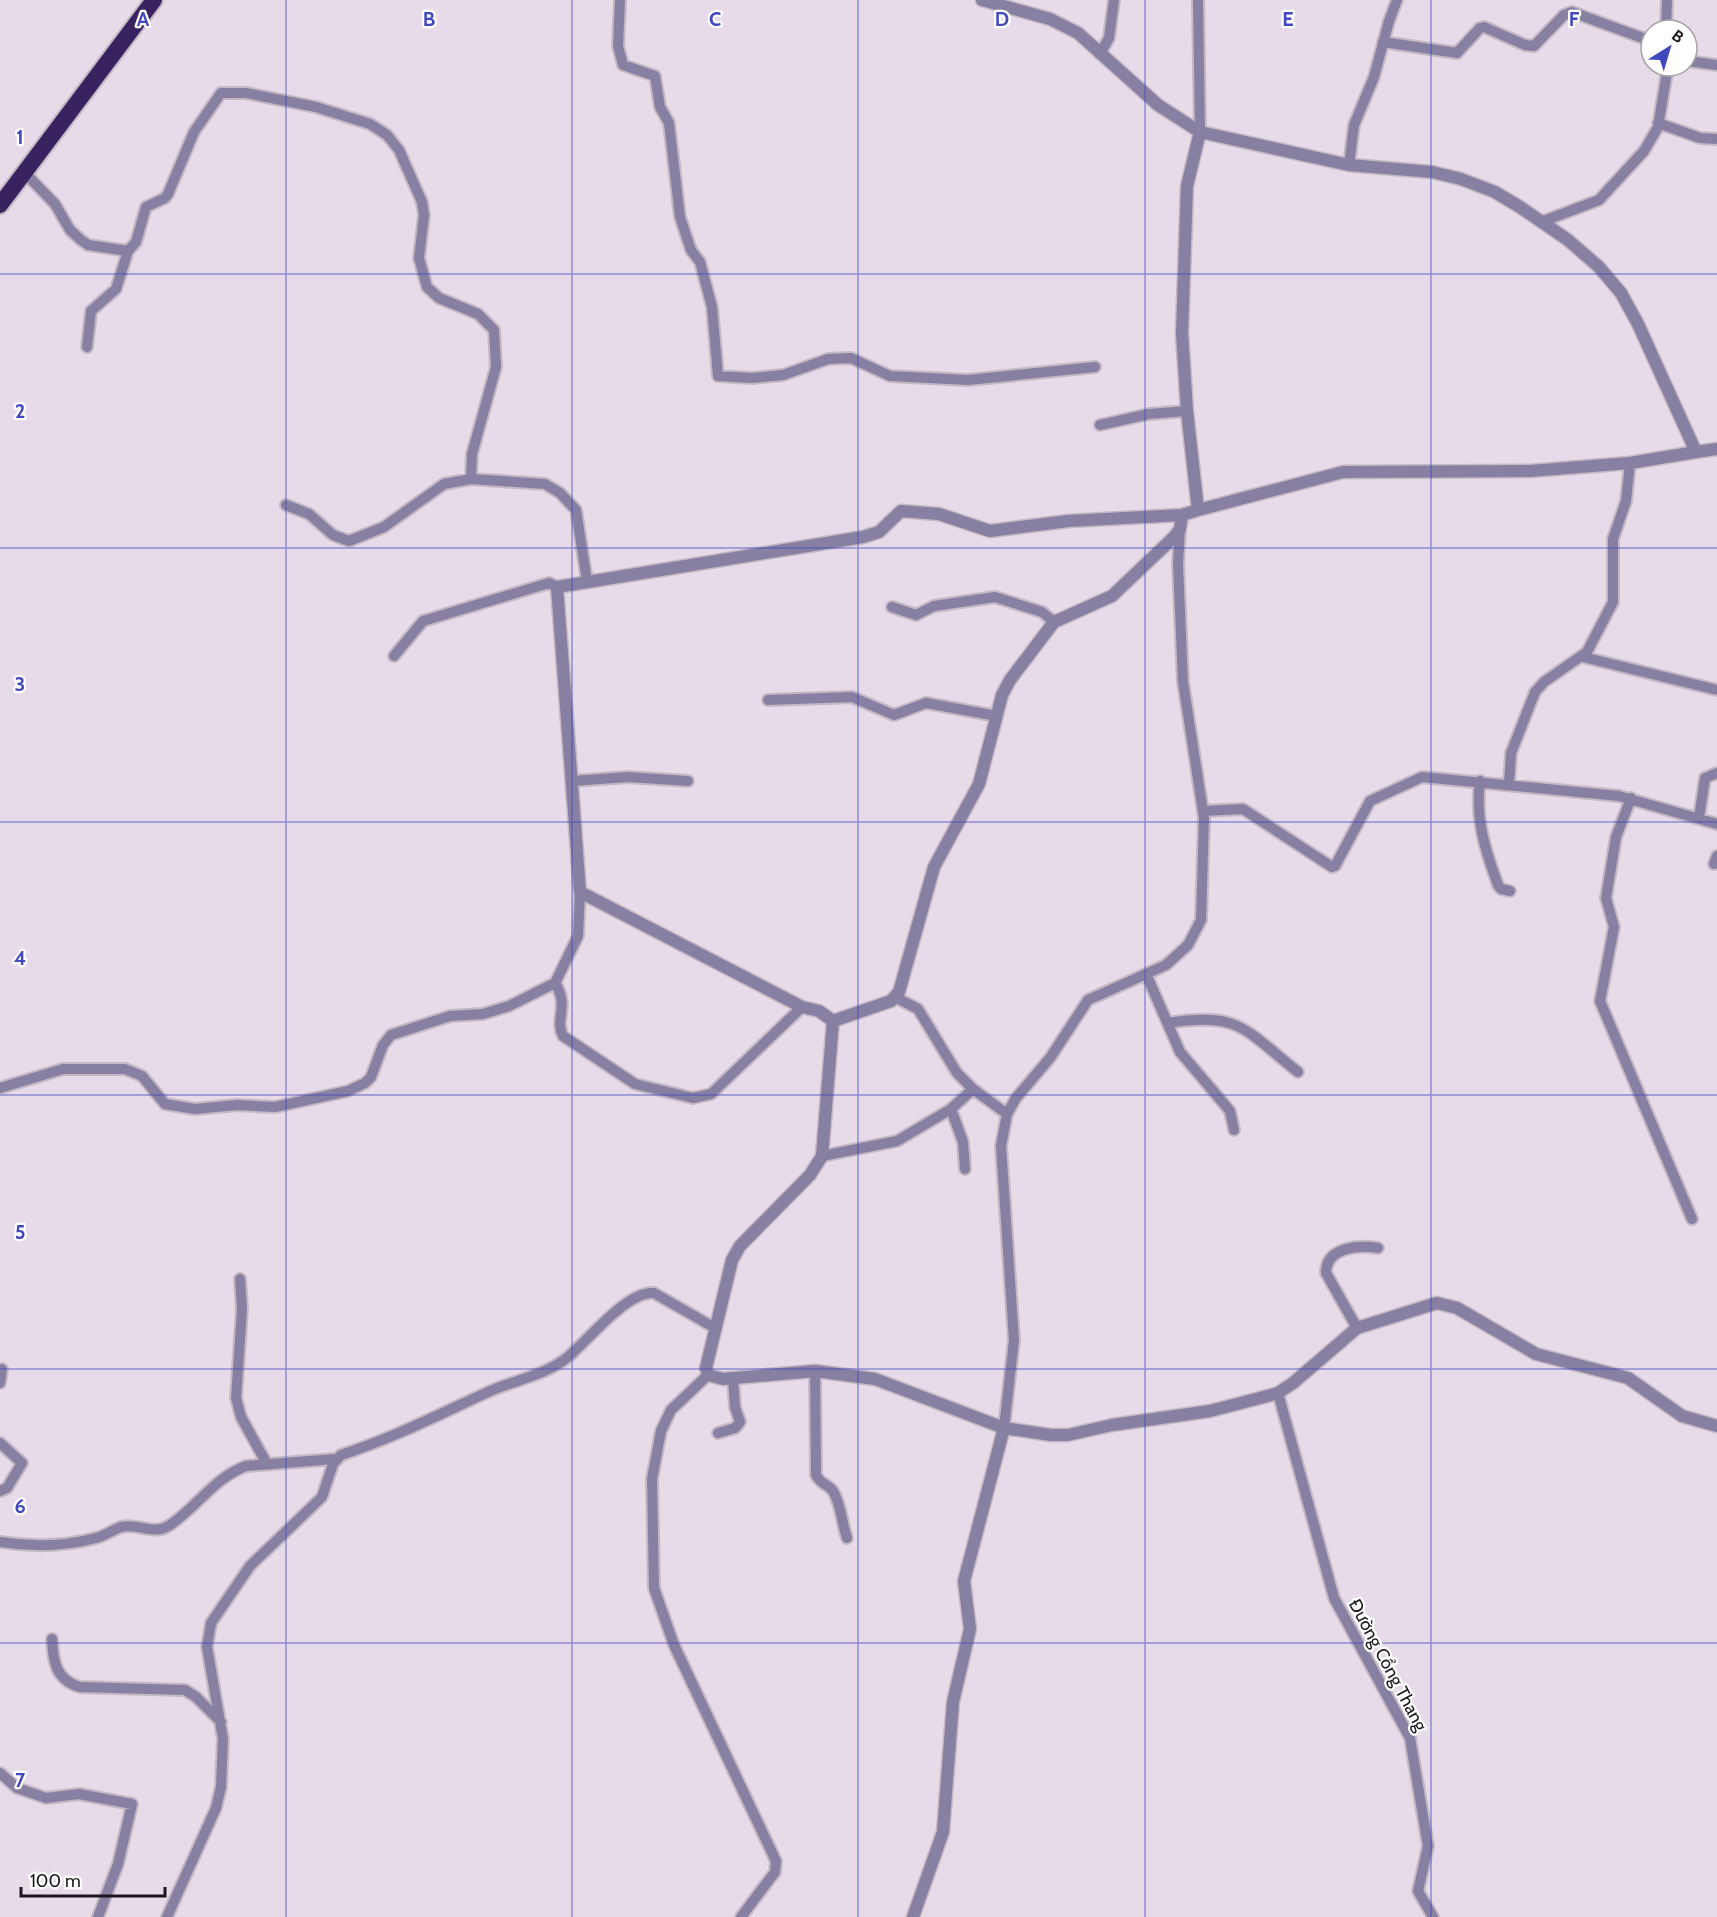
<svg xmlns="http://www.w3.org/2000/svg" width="1717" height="1917" viewBox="0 0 1717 1917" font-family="Cabin,sans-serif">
  <rect width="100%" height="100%" fill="#e8dbe9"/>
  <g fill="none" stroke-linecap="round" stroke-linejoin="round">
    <g stroke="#c3b8c4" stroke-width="14">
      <path id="minor" d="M620,0L618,46L623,65L655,76L660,107L669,123L680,217L691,250L700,262L712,307L718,376L752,378L783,375L828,359L851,358L890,376L968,380L1095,367
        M1198,0L1200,132
        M1666,30L1667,0
        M1383,42L1457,53L1480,28L1484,27L1525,45L1534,46L1564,15L1572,12L1651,41
        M1100,54L1109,38L1114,0
        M1687,61L1717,65
        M1658,123L1700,138L1717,139
        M1349,165L1354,125L1374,77L1389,21L1397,0
        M25,173L55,204L70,230L81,240L88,245L128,251
        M1541,222L1599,200L1644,151L1658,127L1668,66
        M87,347L91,311L116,289L128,251L136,242L146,207L165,198L168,194L194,132L221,93H246L316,107L370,124L387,135L399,150L422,202L424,215L419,258L427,287L439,298L478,314L494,330L496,367L472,454L471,479
        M1100,425L1149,414L1187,411
        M286,505L309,514L333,535L349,541L384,527L444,484L471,479L545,484L560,493L576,510L587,581
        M892,607L916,615L934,606L995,597L1042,612L1054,622
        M394,656L423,621L549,583L557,587
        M1583,657L1717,690
        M768,700L852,697L894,715L926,703L997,716
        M572,781L628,777L688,781
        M1480,781C1475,818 1485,850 1498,885L1501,889L1510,891
        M1509,784L1511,753L1535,692L1544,682L1587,652L1613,602V539L1626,501L1630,463
        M1631,798L1616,837L1606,898L1614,927L1600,1001L1692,1219
        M1203,811L1243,809L1332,867L1335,866L1370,801L1422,777L1619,796L1717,824
        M1699,818L1705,778L1717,773
        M1714,864L1717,856
        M1147,976L1180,1052L1230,1111L1234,1130
        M555,983C570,1007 554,1019 563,1036L635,1084L693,1098L711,1094L802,1007
        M895,997L918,1009L957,1073L973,1089L1007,1114
        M1168,1023C1239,1011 1245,1030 1298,1072
        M0,1088L63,1069H125L142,1076L165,1104L195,1109L237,1105L275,1107L348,1091L365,1083L371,1077L383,1045L391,1035L450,1016L483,1014L509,1006L555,983L578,936L580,892
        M951,1109L963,1142L965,1169
        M822,1156L897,1141L951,1109L973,1089
        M240,1279L242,1309L236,1398L241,1417L267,1464
        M1357,1328L1326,1273C1326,1247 1358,1245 1378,1248
        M815,1371L816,1475C820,1484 828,1484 833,1491C841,1504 842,1524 847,1538
        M708,1375L671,1410L661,1431L652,1479L654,1588L674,1645L776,1861L775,1872L741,1917
        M0,1383L2,1369
        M1278,1393L1334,1598L1410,1738L1428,1846L1418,1891L1433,1917
        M1004,1428L1014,1340L1001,1146L1007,1114L1016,1098L1050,1058L1088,1000L1166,965L1188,945L1201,920L1204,818L1183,682L1178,564L1180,529
        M718,1433L735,1428L740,1422L735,1407L733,1378
        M0,1443L22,1463L7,1488L0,1491
        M0,1542C31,1547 66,1546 96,1538C105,1536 112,1530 121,1527C138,1523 155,1536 170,1525C198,1506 214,1478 246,1466L335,1459
        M52,1639C53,1662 56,1680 80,1687L185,1690L196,1697L221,1722
        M0,1773L17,1788L46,1798L79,1794L132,1804L118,1864L98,1917
        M167,1917L216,1808L221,1787L223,1739L207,1647L211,1623L250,1566L322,1497L333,1464L341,1455C393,1438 438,1415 488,1392C512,1381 542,1376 564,1360C585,1345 626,1290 654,1293L715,1328"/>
    </g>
    <g stroke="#c3b8c4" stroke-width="15">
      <path id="tertiary" d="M982,0L1050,19L1078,33L1158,105L1200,132
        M1198,510L1343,472L1530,471L1630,463L1696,452
        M833,1021L891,1001L899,992L934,867L979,784L1002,695L1010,680L1054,622L1112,596L1174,537L1180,529L1182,515
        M1004,1428L1051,1435H1068L1112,1425L1210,1411L1260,1398L1278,1393L1293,1383L1357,1328L1437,1303L1457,1308L1536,1354L1628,1378L1682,1416L1717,1426
        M913,1917L943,1832L953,1702L970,1629L964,1581L1004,1428L875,1379L815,1371L723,1379L708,1375L706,1368L732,1260L740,1246L810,1175L822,1156L833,1021L819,1011L802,1007L580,892L557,587L863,537L879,532L901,511L939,514L990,531L1068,521L1182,515L1198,510L1187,411L1182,333L1187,186L1200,132L1349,165L1432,172L1461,179L1495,192L1520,207L1568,240L1599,267L1621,293L1638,324L1696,452L1717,449"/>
    </g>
    <g stroke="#c3b8c4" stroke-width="20">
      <path id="trunk" d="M0,205L154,0"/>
    </g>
    <use href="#minor" stroke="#8880a2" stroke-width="10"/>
    <use href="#tertiary" stroke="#8880a2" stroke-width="12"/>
    <use href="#trunk" stroke="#382260" stroke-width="16"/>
  </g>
  <path fill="none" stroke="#4248bd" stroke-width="1.5" stroke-opacity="0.55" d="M286,0V1917M572,0V1917M858,0V1917M1145,0V1917M1431,0V1917M0,274H1717M0,548H1717M0,822H1717M0,1095H1717M0,1369H1717M0,1643H1717"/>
  <g text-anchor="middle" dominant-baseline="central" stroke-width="4.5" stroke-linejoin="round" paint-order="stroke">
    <g font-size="18" fill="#1c171c" stroke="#fff">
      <text transform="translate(1388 1665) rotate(62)">Đường Cổng Thang</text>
    </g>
  </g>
  <g font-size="20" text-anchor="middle" font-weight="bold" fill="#4248bd" stroke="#fff" stroke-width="4.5" stroke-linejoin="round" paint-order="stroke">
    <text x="143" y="26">A</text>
    <text x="429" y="26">B</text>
    <text x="715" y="26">C</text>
    <text x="1002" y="26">D</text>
    <text x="1288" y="26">E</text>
    <text x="1574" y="26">F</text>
    <text x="20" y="144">1</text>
    <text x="20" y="418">2</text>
    <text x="20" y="691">3</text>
    <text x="20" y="965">4</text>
    <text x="20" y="1239">5</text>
    <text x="20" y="1513">6</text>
    <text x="20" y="1787">7</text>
  </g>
  <g transform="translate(1669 48) rotate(37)"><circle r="28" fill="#ffffff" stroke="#a4a2a4" stroke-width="1.5"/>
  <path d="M0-4.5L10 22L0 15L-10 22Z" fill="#4248bd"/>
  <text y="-9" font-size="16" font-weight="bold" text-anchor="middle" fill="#1c171c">B</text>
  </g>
  <path d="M21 1887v9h144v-9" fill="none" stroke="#1c171c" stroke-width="3"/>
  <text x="30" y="1887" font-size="18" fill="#1c171c" stroke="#ffffff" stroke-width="4.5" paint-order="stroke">100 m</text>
</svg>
